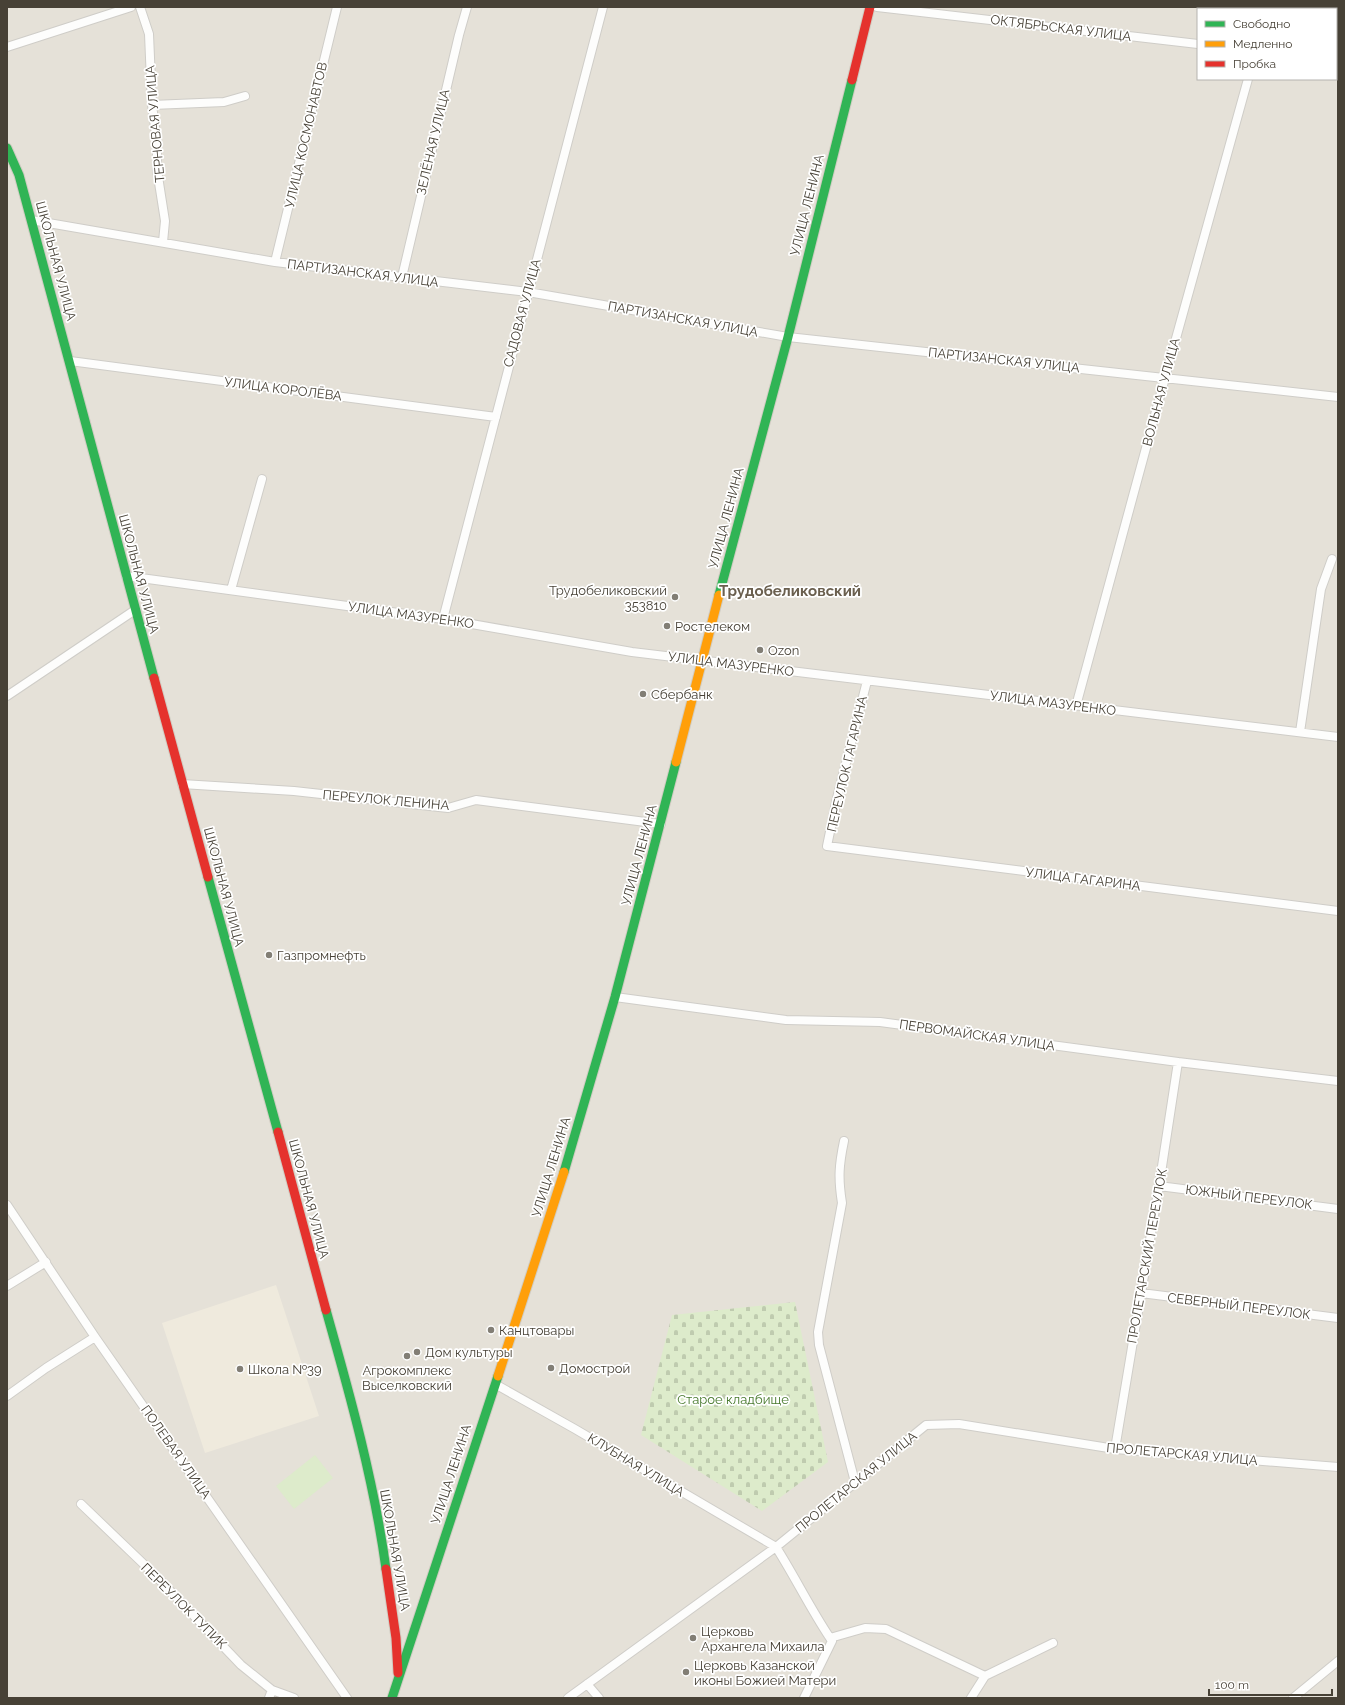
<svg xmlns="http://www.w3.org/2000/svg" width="1345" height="1705" viewBox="0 0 1345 1705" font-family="Raleway,sans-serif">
  <defs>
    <pattern id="cemetery-stones" width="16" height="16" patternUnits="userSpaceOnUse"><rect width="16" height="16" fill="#ddebcb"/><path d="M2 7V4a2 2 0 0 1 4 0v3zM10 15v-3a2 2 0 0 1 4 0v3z" fill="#bfcbaf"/></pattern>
  </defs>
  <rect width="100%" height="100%" fill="#f1efeb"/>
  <path fill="#e5e1d8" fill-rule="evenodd" d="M7,7H1338V1698H7ZM1198,9H1336V79H1198Z"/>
  <path fill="#efeadd" d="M276,1285L319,1416L205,1453L162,1323Z"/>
  <path fill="#ddebcb" d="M315,1455L333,1478L294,1509L276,1486Z"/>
  <path fill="url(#cemetery-stones)" d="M795,1302L828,1462L762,1511L641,1435L672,1315Z"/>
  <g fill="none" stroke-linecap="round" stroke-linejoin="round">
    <g stroke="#cfcdc8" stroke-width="10">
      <path id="street" d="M140,7L149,34L152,105L157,142V170L165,221L163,242
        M877,7L1198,44
        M1267,9V7
        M7,47L131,7
        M152,105L224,102L245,96
        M31,220L275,262L528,292L788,337L1338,397
        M275,262L337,7
        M402,277L459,35L467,7
        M70,361L496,417
        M126,576L443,619L632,652L1338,737
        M231,590L262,479
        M443,619L603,7
        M867,681L837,798L827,846L1338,911
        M7,696L135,610
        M1076,706L1165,378L1248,79
        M1300,732L1321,589L1332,559
        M182,784L294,791L448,808L476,800L661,824
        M615,997L786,1020L880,1022L1178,1062L1338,1081
        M844,1141C839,1165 838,1178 842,1203L818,1332L819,1345L855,1482
        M1159,1186L1338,1209
        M7,1205L95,1337L347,1698
        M7,1286L46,1262
        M1141,1293L1338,1318
        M495,1384L575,1429L776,1547C795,1577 810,1608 830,1638L865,1628L886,1629L985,1676
        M7,1396L46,1368L95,1337
        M1115,1449L1159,1186L1178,1062
        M81,1504L153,1573L241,1665L272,1690L294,1698
        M587,1684L599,1698
        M269,1698L272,1690
        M568,1698L776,1547L926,1425L959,1424L1115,1449L1338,1467
        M804,1698L832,1641L830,1638
        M971,1698L985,1676L1053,1643
        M1293,1698L1338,1661"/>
    </g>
    <g stroke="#d0ccc2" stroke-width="11">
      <path id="fast" d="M7,148L19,175L154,678
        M719,595L788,337L852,80
        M208,877L278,1132
        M564,1172L615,997L676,762
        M326,1310C350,1395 374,1481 386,1569
        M392,1698L498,1376"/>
    </g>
    <g stroke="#d0ccc2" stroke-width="11">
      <path id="slow" d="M676,762L719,595
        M498,1376L564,1172"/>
    </g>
    <g stroke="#d0ccc2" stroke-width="11">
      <path id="jam" d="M852,80L870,7
        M154,678L208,877
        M278,1132L326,1310
        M386,1569L396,1638L398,1673"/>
    </g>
    <use href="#street" stroke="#fdfdfc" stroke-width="8"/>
    <use href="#fast" stroke="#30b455" stroke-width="9"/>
    <use href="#slow" stroke="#ff9f0a" stroke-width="9"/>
    <use href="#jam" stroke="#e5322d" stroke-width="9"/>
  </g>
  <g fill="#827e75" stroke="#fff" stroke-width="1.5">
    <circle cx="675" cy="597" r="4"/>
    <circle cx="667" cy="626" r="4"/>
    <circle cx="760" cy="650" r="4"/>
    <circle cx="643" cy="694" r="4"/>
    <circle cx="269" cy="955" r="4"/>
    <circle cx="491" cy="1330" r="4"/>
    <circle cx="417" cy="1352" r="4"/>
    <circle cx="407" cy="1356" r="4"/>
    <circle cx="551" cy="1368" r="4"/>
    <circle cx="240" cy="1369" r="4"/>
    <circle cx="693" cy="1638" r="4"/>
    <circle cx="686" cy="1672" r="4"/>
  </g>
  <g text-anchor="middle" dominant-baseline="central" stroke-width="3.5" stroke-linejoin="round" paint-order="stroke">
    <g font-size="13" fill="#474136" stroke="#fff">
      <text transform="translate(1061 28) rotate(7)">ОКТЯБРЬСКАЯ УЛИЦА</text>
      <text transform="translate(155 124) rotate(-95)">ТЕРНОВАЯ УЛИЦА</text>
      <text transform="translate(306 135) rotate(-77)">УЛИЦА КОСМОНАВТОВ</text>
      <text transform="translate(433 142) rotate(-77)">ЗЕЛЁНАЯ УЛИЦА</text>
      <text transform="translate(807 205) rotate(-76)">УЛИЦА ЛЕНИНА</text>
      <text transform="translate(56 261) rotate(75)">ШКОЛЬНАЯ УЛИЦА</text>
      <text transform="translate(363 273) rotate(7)">ПАРТИЗАНСКАЯ УЛИЦА</text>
      <text transform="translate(522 313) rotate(-75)">САДОВАЯ УЛИЦА</text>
      <text transform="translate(683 319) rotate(10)">ПАРТИЗАНСКАЯ УЛИЦА</text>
      <text transform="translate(1004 360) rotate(6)">ПАРТИЗАНСКАЯ УЛИЦА</text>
      <text transform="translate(283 389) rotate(7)">УЛИЦА КОРОЛЁВА</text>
      <text transform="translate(1161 392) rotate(-75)">ВОЛЬНАЯ УЛИЦА</text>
      <text transform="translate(726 518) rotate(-75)">УЛИЦА ЛЕНИНА</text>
      <text transform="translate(139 574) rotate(75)">ШКОЛЬНАЯ УЛИЦА</text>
      <text transform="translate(411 615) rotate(8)">УЛИЦА МАЗУРЕНКО</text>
      <text transform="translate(731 664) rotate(7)">УЛИЦА МАЗУРЕНКО</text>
      <text transform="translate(1053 703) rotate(7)">УЛИЦА МАЗУРЕНКО</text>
      <text transform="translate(847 764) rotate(-77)">ПЕРЕУЛОК ГАГАРИНА</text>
      <text transform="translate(386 800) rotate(5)">ПЕРЕУЛОК ЛЕНИНА</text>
      <text transform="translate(639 855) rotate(-75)">УЛИЦА ЛЕНИНА</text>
      <text transform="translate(1083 879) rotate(7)">УЛИЦА ГАГАРИНА</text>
      <text transform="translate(224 887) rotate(75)">ШКОЛЬНАЯ УЛИЦА</text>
      <text transform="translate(977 1035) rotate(8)">ПЕРВОМАЙСКАЯ УЛИЦА</text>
      <text transform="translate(551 1167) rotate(-73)">УЛИЦА ЛЕНИНА</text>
      <text transform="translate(1249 1197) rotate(7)">ЮЖНЫЙ ПЕРЕУЛОК</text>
      <text transform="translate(309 1199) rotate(75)">ШКОЛЬНАЯ УЛИЦА</text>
      <text transform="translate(1147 1256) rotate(-80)">ПРОЛЕТАРСКИЙ ПЕРЕУЛОК</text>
      <text transform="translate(1239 1306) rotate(7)">СЕВЕРНЫЙ ПЕРЕУЛОК</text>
      <text transform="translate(176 1452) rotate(55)">ПОЛЕВАЯ УЛИЦА</text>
      <text transform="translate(1182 1454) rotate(5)">ПРОЛЕТАРСКАЯ УЛИЦА</text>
      <text transform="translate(636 1465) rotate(31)">КЛУБНАЯ УЛИЦА</text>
      <text transform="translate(451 1474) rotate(-72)">УЛИЦА ЛЕНИНА</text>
      <text transform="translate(856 1482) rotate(-39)">ПРОЛЕТАРСКАЯ УЛИЦА</text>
      <text transform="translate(395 1550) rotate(80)">ШКОЛЬНАЯ УЛИЦА</text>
      <text transform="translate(184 1606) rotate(45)">ПЕРЕУЛОК ТУПИК</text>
    </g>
    <g font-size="13" fill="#474136" stroke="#fff" text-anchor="start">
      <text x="667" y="590" text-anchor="end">Трудобеликовский<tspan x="667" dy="15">353810</tspan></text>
      <text x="675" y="626">Ростелеком</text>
      <text x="768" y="650">Ozon</text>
      <text x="651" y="694">Сбербанк</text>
      <text x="277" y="955">Газпромнефть</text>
      <text x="499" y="1330">Канцтовары</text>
      <text x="425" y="1352">Дом культуры</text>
      <text x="559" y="1368">Домострой</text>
      <text x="248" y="1369">Школа №39</text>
      <text x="407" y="1370" text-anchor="middle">Агрокомплекс<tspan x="407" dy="15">Выселковский</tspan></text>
      <text x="701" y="1631">Церковь<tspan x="701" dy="15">Архангела Михаила</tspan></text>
      <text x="694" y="1665">Церковь Казанской<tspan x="694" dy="15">иконы Божией Матери</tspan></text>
    </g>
    <g font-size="13" fill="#45782a" stroke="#fff">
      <text x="733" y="1399">Старое кладбище</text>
    </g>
    <g font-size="15" font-weight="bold" fill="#6a5f4e" stroke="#fff">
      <text x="790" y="591">Трудобеликовский</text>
    </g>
  </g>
  <rect width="1345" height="1705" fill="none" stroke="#474136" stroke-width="16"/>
  <rect x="1197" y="8" width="140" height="72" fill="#ffffff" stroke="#b5b3af"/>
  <rect x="1205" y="21" width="20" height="6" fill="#30b455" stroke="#b5b3af"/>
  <text x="1233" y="28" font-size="12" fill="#474136">Свободно</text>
  <rect x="1205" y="41" width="20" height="6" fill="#ff9f0a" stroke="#b5b3af"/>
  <text x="1233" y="48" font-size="12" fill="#474136">Медленно</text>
  <rect x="1205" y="61" width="20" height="6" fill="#e5322d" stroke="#b5b3af"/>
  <text x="1233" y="68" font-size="12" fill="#474136">Пробка</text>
  <path d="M1209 1689v6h123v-6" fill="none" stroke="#474136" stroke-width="2"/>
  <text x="1215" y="1689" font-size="12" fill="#474136" stroke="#ffffff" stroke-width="3" paint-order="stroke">100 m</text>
</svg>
